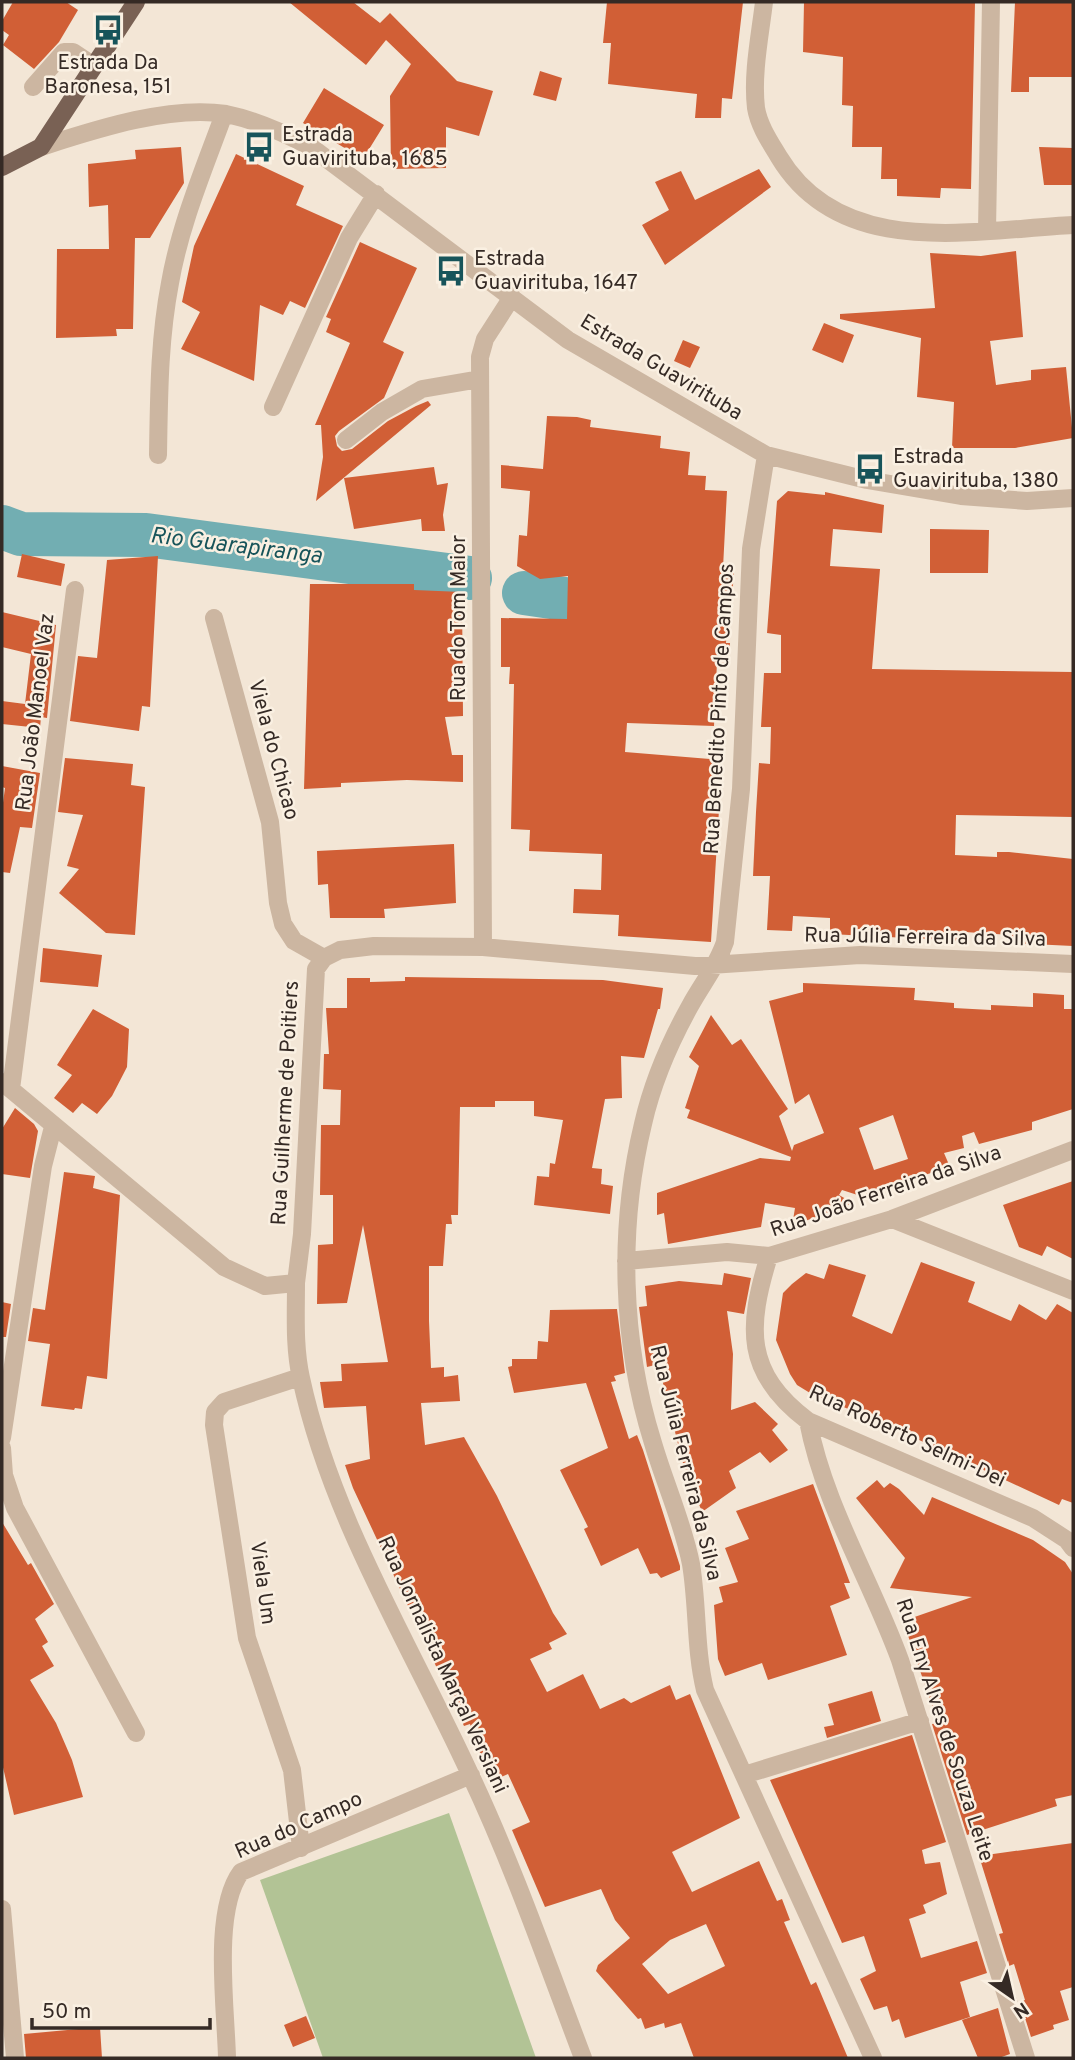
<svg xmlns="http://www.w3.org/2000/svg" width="1075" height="2060" viewBox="0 0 1075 2060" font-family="Overpass,sans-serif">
  <rect width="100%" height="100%" fill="#f3e6d6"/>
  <path fill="#b2c395" d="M449,1813L536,2058H323L260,1880Z"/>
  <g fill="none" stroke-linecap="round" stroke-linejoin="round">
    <path stroke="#72aeb2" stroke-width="44" d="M2,527L21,534L146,535L470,578
      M524,593L626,608"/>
  </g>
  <path fill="#d15f36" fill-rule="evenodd" d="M13,2H66L78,10L59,42L34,69L3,45L9,35L2,30V21Z
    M289,2H353L380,23L390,13L457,81L493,91L479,136L446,127V168L391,169L390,96L411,64L386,40L366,65Z
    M607,2H743L732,99L722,98L721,118H695L697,94L608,84L611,43H603Z
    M804,2H975L971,189L941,188L940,198L897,196V179H881L882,147H852L853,106L842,105L843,57L803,52Z
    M1015,2H1073V77H1029V92H1011Z
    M540,71L562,78L556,101L533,95Z
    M324,88L384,125L363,159L303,123Z
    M181,147L184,183L150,238H135L133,329H116L117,336L56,338L57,249H109L108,205L89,207L88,164L136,159L135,150Z
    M1039,147L1073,148V185H1044Z
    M236,154L304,186L296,205L343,226L305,308L290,301L283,315L260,305L254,381L181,349L200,312L182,302L194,246Z
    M759,169L771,187L665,265L642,225L669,210L655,182L681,171L695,200Z
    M360,242L417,268L383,342L404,352L384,398L339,431L335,436L337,446L342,451L352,449L388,421L416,406L428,401L431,405L316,501L323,457L321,425H315L350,343L326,332L331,319L326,317Z
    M1016,251L1023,337L990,341L996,385L1031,380V370L1066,367L1073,438L1015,448H952L954,402L917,397L921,338L840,319V314L935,308L930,253L981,256Z
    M824,323L854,335L843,363L812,350Z
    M683,340L700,347L690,368L674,361Z
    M547,416L577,417L591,420L590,427L661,436L660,448L690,452L688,475L706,476L705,490L727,491L723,568L734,569L732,601H728L726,643H730L728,663L717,662L714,726L627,723L625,752L722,760L711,942L618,936L619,915L573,913L574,889L601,890L602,854L529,851L530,830L511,829L514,684H509L510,667H501V618L567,619L568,576L540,579L517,566L519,535L527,536L530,491L501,488V465L543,469Z
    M434,467L437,485L448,483L443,515L445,531H422L421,519L354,529L344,478Z
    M788,491L825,495V492L884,505L882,533L833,529L830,566L880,569L872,669L1073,672V817L956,815L955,855L997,857V852H1009L1073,859V946L1011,943V935L965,932V941L830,934V918L793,916L792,931L767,930L770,876H753L756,812L759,763L770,764L771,727H761L764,673H781V635L767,633L777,501Z
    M930,529L989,530L988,573H930Z
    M22,554L65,564L61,586L17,577Z
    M158,556L150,707L142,706L139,731L70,721L78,656L97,658L107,560Z
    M310,584H414V590L462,592L463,716L445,717L452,755H463V782L407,780L341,783V787L304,789Z
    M2,612L56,625L47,718L41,717L40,728L2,724V701L25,704L31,654L2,647Z
    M65,758L133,764L131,785L145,787L135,935L106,933L59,893L79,869L67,866L83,815L58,812Z
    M2,766L40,773L32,828L20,827L10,873L2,872V810L5,788L2,787Z
    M454,844L456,903L384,909L385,918H330L328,884L318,885L317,851Z
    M43,948L102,955L98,987L40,982Z
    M405,977L603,980L663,988L660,1009H658L644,1058L621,1056L622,1098L605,1099L592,1168L602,1169L601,1184L613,1186L610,1214L534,1205L537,1176L549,1177L550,1163L555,1164L563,1120L534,1116V1101H495V1107H460L458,1215H451L452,1224H446L443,1266H429V1321L431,1368L444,1367V1377L458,1375L460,1401L421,1403L425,1445L464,1437L497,1496L553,1613L567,1634L549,1643L552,1649L530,1659L547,1692L583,1674L600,1709L624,1698L631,1703L670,1685L676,1700L690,1694L740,1818L672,1852L692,1892L759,1861L777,1901L782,1899L790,1920L784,1922L811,1985L816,1982L848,2058H694L681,2023L665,2028L664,2023L645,2029L641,2018L638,2019L596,1971L598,1965L630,1938L615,1920L601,1889L545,1907L512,1830L530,1822L508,1774L490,1782L470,1724L464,1726L455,1707L460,1705L442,1679L353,1488L345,1465L370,1459L366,1406L324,1408L320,1382L342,1381L341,1364L388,1362L363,1225L347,1303L317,1304L318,1245L333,1244V1195H320L321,1125H340L341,1090L323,1089L324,1054H329L326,1008H347V978H370V982L405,981ZM706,1924L725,1966L668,1994L642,1964L670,1940Z
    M803,983L915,988L914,1000L954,1003V1008L991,1010V1005L1033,1007V993L1064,995V1009H1073V1109L1032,1122V1130L979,1144L974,1132L962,1136L964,1148L944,1153L950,1167L880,1189L882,1192L867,1198L842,1190L839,1195L853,1203L792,1226L795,1208L765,1203L761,1227L668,1244L664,1213L657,1215V1193L760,1158L790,1161L791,1157L687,1118L690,1110L685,1108L699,1066L689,1057L711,1015L732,1045L741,1039L788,1109L779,1116L792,1151L794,1145L824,1133L809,1094L795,1104L769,1001L803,992ZM893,1115L908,1159L874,1170L859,1128Z
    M93,1009L129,1029L127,1067L112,1096L97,1114L82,1103L73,1113L54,1098L72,1075L57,1065Z
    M15,1108L34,1124L38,1131L30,1178L2,1174V1129Z
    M64,1172L95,1176L93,1188L120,1195L107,1379L87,1376L82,1409L75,1408L74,1410L41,1406L50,1344L28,1341L33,1308L45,1310Z
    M1073,1181V1259L1047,1246L1042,1256L1019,1247L1003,1205Z
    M921,1262L975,1282L968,1302L1011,1321L1019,1304L1046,1320L1057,1304L1073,1313V1503L1062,1499L1059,1505L889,1426L810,1393L797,1385L790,1374L776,1340L783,1293L792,1284L806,1273L824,1279L829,1264L866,1275L852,1316L892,1334Z
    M724,1273L751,1278L744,1314L727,1311L733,1354L731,1410L755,1402L778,1424L772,1430L788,1450L770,1463L760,1452L729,1471L736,1488L702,1512L676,1445L678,1444L662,1379L658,1380L655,1365L647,1367L639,1307L647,1306L645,1286L679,1281L722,1285Z
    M2,1302L11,1304L6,1337H2Z
    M617,1309L625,1373L614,1376L616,1381L611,1382L629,1439L637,1435L643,1450L680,1566V1570L661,1578L657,1573L650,1574L638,1548L601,1566L584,1529L588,1527L560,1470L608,1448L586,1383L514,1393L508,1367L512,1366V1359H537L538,1341L548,1342L550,1310Z
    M877,1480L884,1488L890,1483L899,1489L924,1515L932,1497L1033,1540L1065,1562L1073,1574V1795L1055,1799L1057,1806L967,1835L932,1724L938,1723L903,1621L972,1597L890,1588L905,1558L856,1498Z
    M813,1484L850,1583H844L850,1598L830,1606L847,1655L768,1680L762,1663L725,1676L718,1659L714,1605L723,1602L719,1587L738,1582L725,1548L749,1539L736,1511Z
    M2,1522L28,1565L31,1563L54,1604L35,1619L48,1642L42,1646L54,1666L30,1680L56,1723L72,1760L83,1797L14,1815L2,1763Z
    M872,1691L881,1721L827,1738L824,1727L834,1725L828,1704Z
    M912,1735L946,1842L922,1850L925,1864L940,1862L947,1894L923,1905L926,1913L909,1919L921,1958L977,1941L987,1973L960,1982L970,2017L905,2038L899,2019L892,2022L887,2006L874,2010L860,1979L876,1971L864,1936L842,1943L770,1780Z
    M1073,1843V1987L1060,1991L1069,2020L1053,2025L1054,2029L1031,2037L1020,2002L1025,2000L1014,1964L1009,1966L999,1934L1003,1933L979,1856Z
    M998,2008L1010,2054L999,2058H978L962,2020Z
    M306,2016L315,2038L293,2047L284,2025Z
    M100,2027L102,2058H26L24,2034Z"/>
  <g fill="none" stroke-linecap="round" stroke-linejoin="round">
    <path stroke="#ccb6a1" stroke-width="18" d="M764,2C760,36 752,74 756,108C759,126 770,142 779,157C841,260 972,230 1073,225
      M33,87L64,52H73L94,66
      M41,147C94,130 169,105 226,114C256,120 284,133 311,147L568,340L766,455L867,480L961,496L1027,501L1073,498
      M987,230L991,2
      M273,407L349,238L376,194
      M346,440L382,412L422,389L480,379
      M158,455C159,397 159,340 170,283C180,225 204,169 224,114
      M766,455L751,549L741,789L725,942C717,966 702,984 690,1006C670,1042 652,1084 643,1124C618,1228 621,1341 653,1443C665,1484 683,1523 691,1564C698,1607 695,1649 705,1690L873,2058
      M214,618L270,822L278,903L283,924L294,941L324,958
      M483,947L480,357L485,339L512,297
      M2,1082L224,1267L265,1286L296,1283L302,1234L316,969L324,958L340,950L374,946L483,947L695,966L860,955L1073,964
      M11,1089L75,590
      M892,1219L1073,1291
      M769,1256C747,1327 744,1373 808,1421L1033,1518L1067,1540L1073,1548
      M626,1261L727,1252L769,1256L892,1219L1073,1150
      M296,1283C296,1315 294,1347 301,1378C331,1518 410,1644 469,1772C513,1865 547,1963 583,2058
      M300,1377L224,1402L215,1412L214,1425L247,1638L292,1770L301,1848
      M808,1421C824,1505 871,1580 900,1660L1026,2058
      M2,1438L43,1166L53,1127
      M2,1448L4,1475L15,1508L136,1733
      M744,1775L920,1721
      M2,1909L15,2058
      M227,2058C226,2009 212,1911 241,1872L471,1775"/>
    <path stroke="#796154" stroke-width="18" d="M2,167L41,147L136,2"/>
  </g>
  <defs>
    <g id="bus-bare" transform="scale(2.415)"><path d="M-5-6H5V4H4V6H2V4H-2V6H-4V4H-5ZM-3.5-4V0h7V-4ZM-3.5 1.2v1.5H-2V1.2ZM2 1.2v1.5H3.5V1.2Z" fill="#17545a" stroke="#faf0e2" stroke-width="2.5" paint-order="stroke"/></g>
  </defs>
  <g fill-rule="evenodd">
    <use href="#bus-bare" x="108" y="30"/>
    <use href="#bus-bare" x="259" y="147"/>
    <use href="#bus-bare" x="451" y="271"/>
    <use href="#bus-bare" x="870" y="469"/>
  </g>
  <g text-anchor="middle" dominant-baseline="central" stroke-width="5" stroke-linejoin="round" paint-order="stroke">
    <g font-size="21" fill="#352a25" stroke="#faf0e2" text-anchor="start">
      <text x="108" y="63" text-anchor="middle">Estrada Da<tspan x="108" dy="24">Baronesa, 151</tspan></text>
      <text x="282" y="135">Estrada<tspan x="282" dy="24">Guavirituba, 1685</tspan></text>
      <text x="474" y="259">Estrada<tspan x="474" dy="24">Guavirituba, 1647</tspan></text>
      <text x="893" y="457">Estrada<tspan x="893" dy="24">Guavirituba, 1380</tspan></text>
    </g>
    <g font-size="21" fill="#352a25" stroke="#faf0e2">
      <text transform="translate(661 368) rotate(31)">Estrada Guavirituba</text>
      <text transform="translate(459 618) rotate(-90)">Rua do Tom Maior</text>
      <text transform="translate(720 709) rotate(-87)">Rua Benedito Pinto de Campos</text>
      <text transform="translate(36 712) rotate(-83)">Rua João Manoel Vaz</text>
      <text transform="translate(273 750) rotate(75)">Viela do Chicao</text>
      <text transform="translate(925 938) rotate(1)">Rua Júlia Ferreira da Silva</text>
      <text transform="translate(286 1103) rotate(-87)">Rua Guilherme de Poitiers</text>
      <text transform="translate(886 1192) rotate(-19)">Rua João Ferreira da Silva</text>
      <text transform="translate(907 1437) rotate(25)">Rua Roberto Selmi-Dei</text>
      <text transform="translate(685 1463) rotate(76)">Rua Júlia Ferreira da Silva</text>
      <text transform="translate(262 1583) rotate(82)">Viela Um</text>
      <text transform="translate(442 1665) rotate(65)">Rua Jornalista Marçal Versiani</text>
      <text transform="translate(944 1730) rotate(72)">Rua Eny Alves de Souza Leite</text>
      <text transform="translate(299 1826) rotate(-24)">Rua do Campo</text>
    </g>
    <g font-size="23" font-style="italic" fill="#17545a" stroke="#faf0e2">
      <text transform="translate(236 547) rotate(7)">Rio Guarapiranga</text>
    </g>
  </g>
  <rect width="1075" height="2060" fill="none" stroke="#352a25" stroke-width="7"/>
  <g transform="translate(1012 1997) rotate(146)" stroke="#faf0e2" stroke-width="5" paint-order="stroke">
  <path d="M0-5L12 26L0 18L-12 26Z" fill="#352a25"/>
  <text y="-10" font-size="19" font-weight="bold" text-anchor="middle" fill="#352a25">N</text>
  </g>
  <path d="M32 2018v10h178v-10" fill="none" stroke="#352a25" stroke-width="3.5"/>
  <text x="42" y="2018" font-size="21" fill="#352a25" stroke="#faf0e2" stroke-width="5" paint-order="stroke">50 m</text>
</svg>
